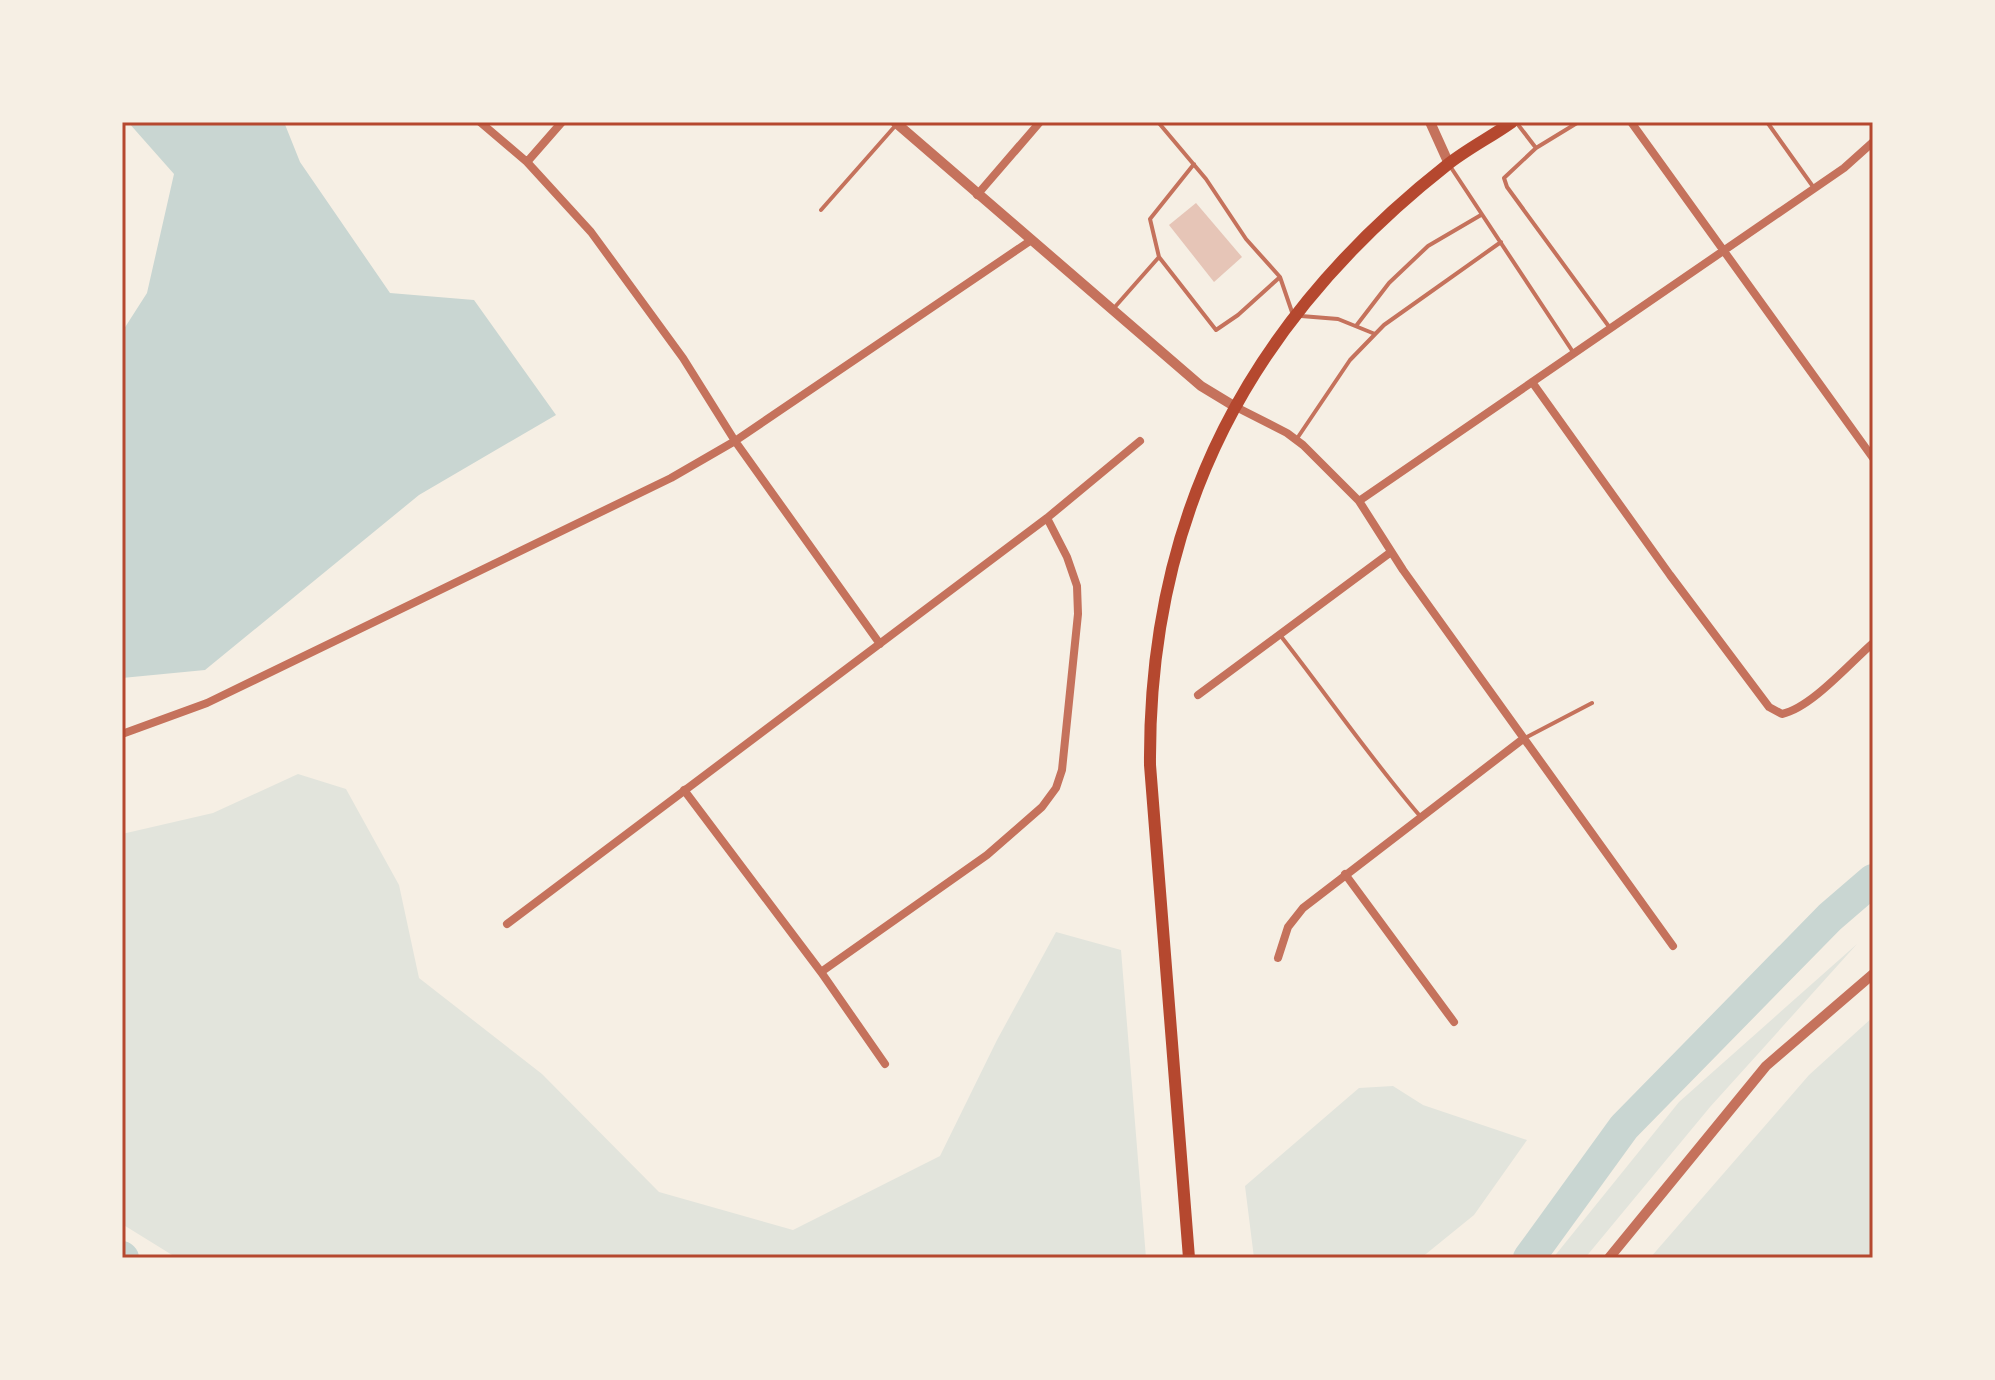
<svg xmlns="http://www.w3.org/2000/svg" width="1995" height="1380" viewBox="0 0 1995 1380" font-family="'Space Grotesk',sans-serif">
  <rect width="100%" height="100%" fill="#f6efe4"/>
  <path fill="#e2e4dc" d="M298,774L346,789L399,885L419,978L542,1074L659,1192L793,1230L940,1156L997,1040L1056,932L1121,950L1146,1258H177L122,1224V834L213,813Z
    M1857,944L1710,1107L1585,1258H1553L1679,1102Z
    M1873,1017V1258H1650L1809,1075Z
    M1393,1086L1423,1105L1527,1140L1474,1215L1421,1258H1254L1245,1186L1359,1088Z"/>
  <path fill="#c9d6d2" d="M128,122H284L300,162L390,293L474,300L556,415L419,495L205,670L122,678V332L147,293L174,174Z"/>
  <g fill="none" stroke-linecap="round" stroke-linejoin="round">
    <path stroke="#c9d6d2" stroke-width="32" d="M122,1257L123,1258
      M1529,1258L1624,1127L1830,917L1873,880"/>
  </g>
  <path fill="#e6c5b7" d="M1196,203L1242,257L1214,282L1169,225Z"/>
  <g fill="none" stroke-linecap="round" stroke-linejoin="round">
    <path stroke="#c5725c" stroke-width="4" d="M1158,122L1206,179L1246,239L1280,277L1293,315
      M1516,122L1536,148L1504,178L1507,187L1610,328
      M1767,122L1814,188
      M1536,148L1577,123
      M1450,166L1573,352
      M821,210L896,125
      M1159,257L1216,330L1238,315L1280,277
      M1114,308L1159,257L1150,219L1194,164
      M1301,316L1338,319L1375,334
      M1356,326L1389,283L1428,246L1481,215
      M1296,440L1350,360L1384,325L1501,242
      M1280,635C1327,695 1370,758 1420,816
      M1525,738L1592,703"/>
    <path stroke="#c5725c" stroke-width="8" d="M480,122L527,162L591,232L683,358L735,441L880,644
      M1631,122L1873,458
      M527,162L562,122
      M977,195L1040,122
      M1532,382L1670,575L1769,707L1782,714C1811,708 1850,663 1873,643
      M1234,406L1287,433L1303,445L1359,501L1403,570L1673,946
      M1359,501L1844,168L1873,142
      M1198,695L1391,552
      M122,734L207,703L671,478L735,441L1030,241
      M684,790L821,972L885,1064
      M1345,874L1454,1022
      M507,924L1047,518L1140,441
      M1278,958L1288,927L1303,908L1523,739
      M821,972L987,855L1042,807L1056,788L1062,770L1078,614L1077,586L1067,557L1047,518"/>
    <path stroke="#c5725c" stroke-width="10" d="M895,122L1201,386L1234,406
      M1430,122L1449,164
      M1609,1258L1766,1066L1873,974"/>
    <path stroke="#b5482f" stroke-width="12" d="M1189,1258L1150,765C1148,513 1250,320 1447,165C1467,149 1491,137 1512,122"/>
  </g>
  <rect width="1995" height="1380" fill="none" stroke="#f6efe4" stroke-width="248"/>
  <rect x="124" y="124" width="1747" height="1132" fill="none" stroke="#b5482f" stroke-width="3"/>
</svg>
